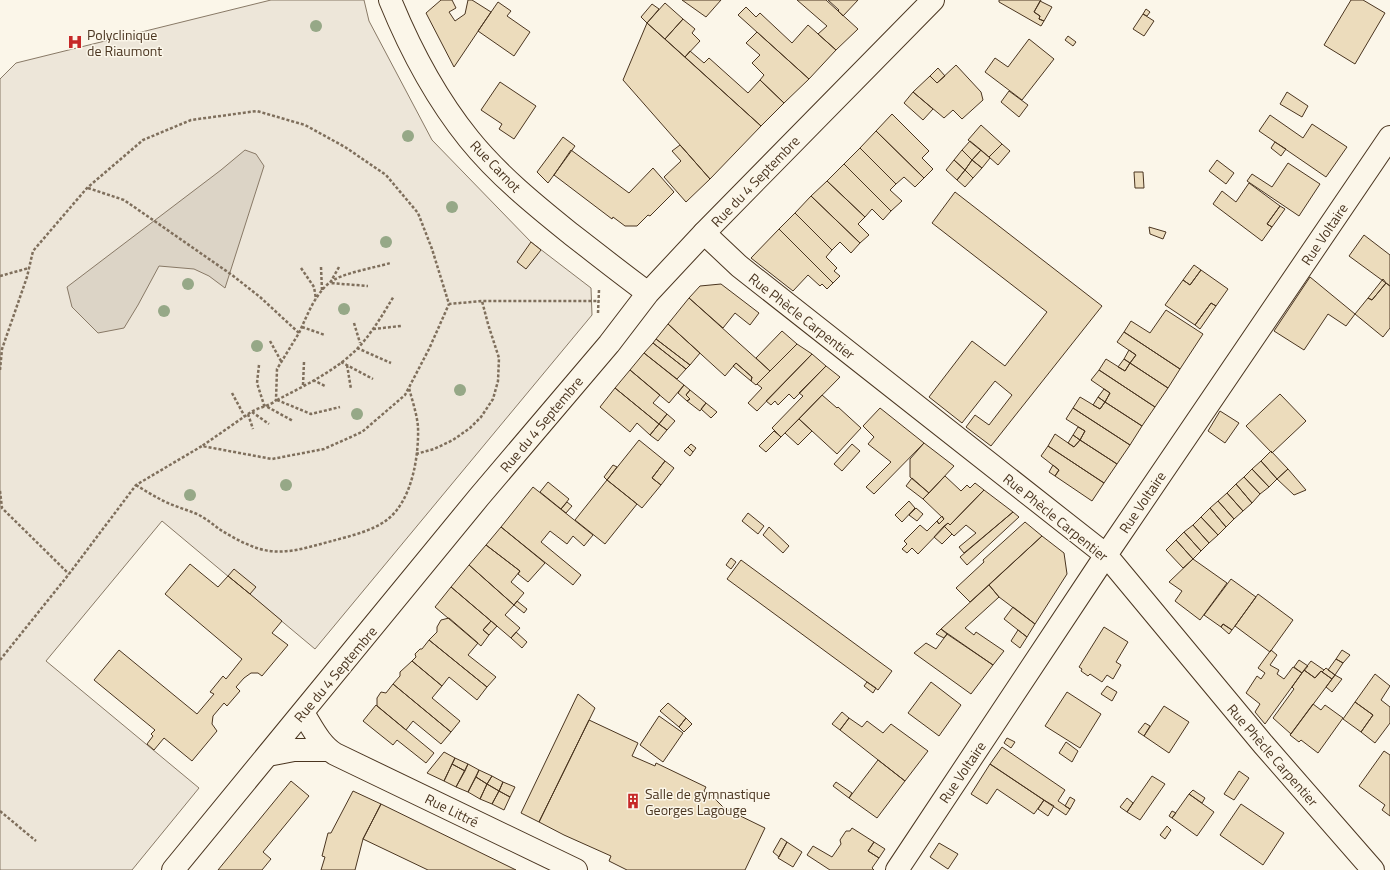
<svg xmlns="http://www.w3.org/2000/svg" width="1390" height="870" viewBox="0 0 1390 870" font-family="'Titillium Web',sans-serif">
  <rect width="100%" height="100%" fill="#fbf6e9"/>
  <path fill="#ede6d9" stroke="#887966" d="M271,0H364L369,21L432,140L531,242L591,288L592,315L315,649L162,521L46,661L199,788L132,870H0V79L16,63Z"/>
  <path fill="#dcd4c6" stroke="#887966" d="M245,150L256,154L264,166L225,288L209,276L194,269L159,266L138,305L124,328L98,333L72,307L67,287L221,170Z"/>
  <path fill="#ecdcbc" stroke="#4a3520" d="M441,0H452L456,8L449,12L455,21L465,14L468,0H472L491,12L454,67L426,13Z
    M682,0H721L706,17Z
    M797,0H826L858,29L836,50L818,34L827,26Z
    M828,0H858L843,16L838,11L839,10Z
    M999,0H1041L1034,12L1040,16L1039,19L1044,21L1041,26L999,2Z
    M1351,0H1363L1385,13L1355,64L1324,45Z
    M1040,1L1052,7L1044,21L1039,19L1040,16L1034,12Z
    M498,2L511,11L507,16L530,32L514,56L478,31Z
    M665,3L683,19L665,39L647,23Z
    M652,4L659,9L647,23L641,17Z
    M746,7L756,17L760,13L792,43L808,25L836,50L809,79L738,15Z
    M1146,9L1150,12L1147,16L1143,14Z
    M1143,14L1154,21L1144,36L1133,29Z
    M683,19L695,29L692,33L700,41L685,57L665,39Z
    M647,23L761,126L710,179L623,80Z
    M757,32L809,79L784,103L760,80L764,75L752,63L760,55L746,43Z
    M1068,36L1076,42L1073,46L1065,40Z
    M1029,39L1054,59L1022,100L985,72L995,58L1008,67Z
    M690,51L704,63L709,58L748,93L760,80L784,103L761,126L685,57Z
    M956,65L981,92L983,100L962,119L953,110L944,118L913,92L930,76L937,83Z
    M938,68L945,76L937,83L930,76Z
    M500,82L536,106L514,139L499,129L502,124L481,110Z
    M1009,91L1028,105L1019,117L1001,102Z
    M913,92L933,109L923,120L904,103Z
    M1287,92L1308,106L1302,117L1280,104Z
    M892,114L929,151L922,158L933,169L924,178L876,131Z
    M1270,115L1303,138L1312,124L1347,147L1326,177L1259,131Z
    M981,125L1002,144L989,157L968,140Z
    M876,131L924,178L915,187L904,177L896,184L860,148Z
    M563,137L575,146L548,183L537,172Z
    M970,141L981,150L972,160L962,150Z
    M1275,142L1286,149L1281,156L1271,148Z
    M1002,144L1010,151L998,165L989,157Z
    M680,145L710,179L686,202L664,177L681,161L672,151Z
    M860,148L896,184L890,190L902,201L891,211L844,164Z
    M571,150L629,193L653,168L674,192L650,216L648,215L637,226H625L613,217L612,219L554,175Z
    M962,150L972,160L965,170L954,160Z
    M981,150L990,158L982,168L972,160Z
    M954,160L965,170L957,180L946,170Z
    M972,160L982,168L973,178L965,170Z
    M1217,160L1234,173L1226,184L1209,171Z
    M1288,163L1320,184L1299,216L1247,181L1252,174L1272,187Z
    M844,164L891,211L883,220L872,209L865,217L827,181Z
    M965,170L973,178L965,187L957,180Z
    M1134,172H1143L1144,188H1135Z
    M827,181L865,217L858,224L869,235L860,243L811,196Z
    M1249,183L1280,206L1267,224L1272,227L1262,241L1213,204L1222,191L1236,202Z
    M955,192L1102,306L991,446L966,427L975,415L989,425L1012,395L995,381L962,423L929,397L972,341L1005,366L1047,312L932,223Z
    M811,196L860,243L851,253L840,242L832,250L795,213Z
    M1280,206L1285,209L1272,227L1267,224Z
    M795,213L832,250L826,257L837,268L834,271L840,276L833,283L779,229Z
    M1149,227L1166,232L1163,239L1150,234Z
    M779,229L833,283L827,289L822,284L820,286L808,275L793,291L751,258Z
    M1364,235L1390,255V286L1349,256Z
    M531,242L541,250L526,269L517,262Z
    M1194,265L1201,270L1190,285L1183,280Z
    M1201,270L1228,289L1216,306L1211,303L1195,325L1165,305L1183,280L1190,285Z
    M1310,277L1355,314L1346,326L1328,314L1304,350L1274,331Z
    M1383,279L1386,283L1372,300L1368,298Z
    M1386,283L1390,286V328L1383,337L1355,314L1368,298L1372,300Z
    M721,284L759,313L750,325L735,313L723,328L689,298L700,286Z
    M689,298L770,371L756,385L751,381L752,377L736,363L725,376L668,324Z
    M1211,303L1216,306L1200,329L1195,325Z
    M1166,310L1203,334L1180,369L1124,332L1131,321L1150,333Z
    M668,324L700,353L690,365L656,339Z
    M782,331L797,344L770,371L756,358Z
    M1124,332L1180,369L1168,388L1130,363L1136,355L1117,342Z
    M656,339L690,365L686,369L653,343Z
    M653,343L686,369L677,379L644,353Z
    M797,344L812,354L757,411L748,403L762,388L757,384Z
    M1129,350L1136,355L1130,363L1124,359Z
    M644,353L684,385L669,403L630,370Z
    M812,354L826,366L794,399L789,394L778,405L775,401L771,405L766,401Z
    M1106,359L1125,371L1130,363L1168,388L1155,407L1099,370Z
    M1124,359L1130,363L1125,371L1118,367Z
    M736,363L752,377L751,381L733,366Z
    M826,366L840,377L781,437L772,428L803,396L799,393Z
    M630,370L660,395L653,403L667,414L659,424L615,388Z
    M1099,370L1155,407L1142,426L1105,402L1110,393L1091,380Z
    M684,385L690,390L686,395L690,399L687,401L678,393Z
    M615,388L659,424L650,435L637,423L630,432L600,407Z
    M1104,389L1110,393L1105,402L1098,397Z
    M690,390L706,403L700,411L687,401L690,399L686,395Z
    M1280,394L1306,421L1272,453L1246,426Z
    M822,395L837,408L838,407L861,428L837,454L799,419Z
    M1080,397L1100,409L1105,402L1142,426L1130,445L1073,408Z
    M1098,397L1105,402L1100,409L1093,405Z
    M706,403L717,412L711,418L701,409Z
    M880,408L924,443L874,494L866,487L891,462L868,444L874,437L863,426Z
    M1073,408L1130,445L1117,464L1080,440L1085,431L1066,419Z
    M1220,411L1239,423L1225,443L1208,431Z
    M667,414L675,421L667,430L659,424Z
    M799,419L812,431L798,445L785,433Z
    M659,424L667,430L658,441L650,435Z
    M1078,427L1085,431L1080,440L1073,435Z
    M774,431L781,437L766,452L759,446Z
    M1055,434L1074,447L1080,440L1117,464L1104,483L1048,446Z
    M1073,435L1080,440L1074,447L1068,443Z
    M639,440L665,461L652,478L661,485L642,508L607,480Z
    M924,443L954,466L929,493L910,477V459Z
    M691,444L696,448L693,452L688,447Z
    M852,444L860,451L842,471L834,464Z
    M1048,446L1104,483L1092,501L1055,476L1059,470L1041,456Z
    M688,447L693,452L690,456L684,451Z
    M1271,451L1288,469L1277,479L1261,461Z
    M665,461L674,468L661,485L652,478Z
    M1261,461L1277,479L1269,487L1252,469Z
    M613,465L617,467L607,480L604,477Z
    M1053,465L1059,470L1055,476L1049,472Z
    M1252,469L1269,487L1260,494L1244,477Z
    M1288,469L1306,490L1294,495L1277,479Z
    M945,476L961,491L967,485L970,488L975,483L984,490L950,525L948,523L918,554L912,548L907,553L902,549L907,544L904,541L920,525L927,531L937,521L939,524L944,519L923,499Z
    M1244,477L1260,494L1252,503L1236,484Z
    M912,478L929,493L923,499L906,486Z
    M607,480L637,504L605,544L575,520Z
    M548,482L569,499L561,509L540,492Z
    M1236,484L1252,503L1243,511L1227,493Z
    M533,487L593,535L584,546L573,536L567,544L550,531L541,542L581,575L573,585L501,527Z
    M984,490L1013,512L964,553L959,547L976,533L966,525L954,536L944,526L948,523L950,525Z
    M1227,493L1243,511L1234,519L1218,501Z
    M909,501L915,508L902,522L895,515Z
    M1218,501L1234,519L1226,527L1210,508Z
    M567,502L572,506L566,513L561,509Z
    M916,508L923,514L917,521L909,515Z
    M1210,508L1226,527L1218,535L1201,517Z
    M1013,512L1019,517L967,565L960,557Z
    M748,513L764,526L758,534L742,521Z
    M942,516L944,519L939,524L937,521Z
    M1201,517L1218,535L1209,543L1193,525Z
    M1025,522L1042,536L970,602L956,588L984,562L983,560Z
    M1193,525L1209,543L1201,551L1184,532Z
    M944,526L952,534L942,544L934,537Z
    M501,527L545,563L528,582L518,574L520,571L486,545Z
    M769,527L789,546L783,553L763,535Z
    M1184,532L1201,551L1193,559L1176,540Z
    M1042,536L1064,553L1067,574L1035,624L999,597L989,585Z
    M1176,540L1193,559L1183,568L1166,550Z
    M486,545L520,571L511,582L524,593L514,605L469,565Z
    M731,558L736,562L731,569L726,565Z
    M1193,559L1227,583L1200,620L1175,601L1182,591L1169,582Z
    M741,560L892,671L878,690L727,579Z
    M190,564L218,587L228,576L250,594L282,621L272,633L288,645L262,676L258,673H251L244,678L236,687L240,691L227,706L224,703L213,716L212,724L217,731L192,761L164,738L154,750L147,744L153,736L151,734L155,730L94,680L119,650L197,714L214,694L210,692L223,676L226,679L242,659L165,594Z
    M469,565L514,605L505,615L520,628L511,638L451,587Z
    M234,569L256,587L250,594L228,576Z
    M1231,579L1256,597L1232,630L1223,624L1221,627L1204,615Z
    M989,585L999,597L965,628L974,635L976,632L1004,651L993,665L941,629Z
    M451,587L491,621L483,630L489,635L481,646L435,607Z
    M1258,594L1293,620L1270,652L1235,626Z
    M517,601L527,609L524,613L514,605Z
    M1013,607L1035,624L1027,637L1004,619Z
    M449,618L478,643L468,655L496,677L487,687L429,640L437,632V627L441,620Z
    M491,621L497,626L489,635L483,630Z
    M1223,624L1232,630L1229,634L1221,627Z
    M1104,627L1128,642L1116,662L1121,665L1113,679L1107,675L1102,682L1090,674L1088,676L1081,671L1082,669L1079,667Z
    M941,629L947,634L944,638L936,634Z
    M1018,630L1027,637L1020,648L1011,641Z
    M516,632L527,642L522,648L511,638Z
    M947,634L993,665L971,694L914,653L926,643L936,649Z
    M429,640L487,687L477,700L449,677L442,686L412,661L416,657L415,654L420,649H422Z
    M1271,650L1277,655L1270,665L1279,670L1277,674L1284,679L1293,667L1302,673L1265,724L1255,712L1260,704L1246,693L1257,676L1261,679L1265,673L1258,668Z
    M1342,650L1350,655L1343,663L1336,659Z
    M1336,659L1343,663L1335,675L1328,670Z
    M1299,660L1308,666L1302,673L1294,667Z
    M412,661L442,686L432,698L460,721L451,732L393,684L400,676V672Z
    M1311,661L1324,670L1322,672L1321,671L1315,678L1304,670Z
    M1326,668L1335,675L1332,679L1322,672Z
    M1304,670L1315,678L1321,671L1332,679L1291,734L1273,718L1294,689L1292,687Z
    M1375,674L1390,686L1381,700L1390,707V723L1375,743L1361,732L1373,715L1355,702Z
    M1335,675L1342,679L1332,692L1326,687Z
    M867,682L876,688L873,693L864,686Z
    M931,682L961,705L939,736L908,713Z
    M393,684L451,732L441,744L413,721L406,730L377,706V698L381,692L386,693Z
    M1107,686L1117,692L1112,701L1101,694Z
    M1067,692L1101,714L1080,748L1045,726Z
    M578,694L595,708L539,822L521,813Z
    M1355,702L1373,715L1361,732L1343,719Z
    M668,703L686,718L679,727L660,711Z
    M1313,704L1321,710L1325,705L1343,718L1318,753L1301,740L1299,742L1290,735Z
    M376,705L434,753L426,763L397,740L393,745L363,721Z
    M1164,706L1189,722L1169,753L1144,736Z
    M842,712L849,718L840,730L832,724Z
    M659,716L683,733L663,762L640,745Z
    M686,718L692,724L684,732L679,727Z
    M849,718L862,727L867,721L883,733L891,724L928,751L905,781L840,730Z
    M589,720L638,743L632,756L655,766L656,763L706,787L704,791L711,795L724,808L765,828L745,870H627L609,861L611,856L564,835L539,822Z
    M1145,723L1150,726L1144,736L1138,732Z
    M1007,738L1015,742L1011,748L1004,743Z
    M1066,742L1078,751L1072,762L1059,753Z
    M1002,747L1065,790L1058,801L1070,809L1066,815L990,764Z
    M1384,751L1390,755V816L1382,810L1385,805L1359,786Z
    M444,752L455,758L444,781L427,773Z
    M455,758L468,764L465,771L452,764Z
    M878,760L905,781L877,818L849,798Z
    M452,764L465,771L456,787L444,781Z
    M468,764L479,770L468,792L456,787Z
    M990,764L1044,800L1034,814L997,789L987,804L971,794Z
    M479,770L492,776L487,784L476,777Z
    M1239,771L1249,778L1234,800L1224,794Z
    M492,776L503,782L499,791L487,784Z
    M1152,776L1165,784L1140,820L1127,812Z
    M476,777L487,784L480,799L468,792Z
    M291,781L309,796L263,852L271,859L262,870H218Z
    M503,782L515,787L510,797L499,791Z
    M836,782L852,793L849,798L833,786Z
    M487,784L499,791L492,804L480,799Z
    M1193,790L1205,798L1202,803L1189,794Z
    M353,791L381,804L363,839L355,870H321L325,857L322,856L328,833H331Z
    M499,791L510,797L504,810L492,804Z
    M1189,794L1214,812L1197,836L1172,818Z
    M1070,797L1075,800L1070,809L1065,806Z
    M1127,798L1133,803L1127,812L1120,807Z
    M1044,800L1054,806L1048,816L1038,809Z
    M381,804L516,870H428L363,839Z
    M1241,804L1284,833L1263,865L1220,835Z
    M1172,811L1176,813L1172,818L1169,816Z
    M1167,826L1171,830L1165,839L1160,835Z
    M852,828L874,842L868,851L879,858L872,868L874,870H830L807,855L813,846L832,857L841,844L840,840L846,831H850Z
    M781,838L787,842L779,857L773,852Z
    M787,842L802,852L793,867L778,858Z
    M874,842L885,849L879,858L868,851Z
    M939,843L958,854L948,869L930,857Z"/>
  <g fill="none" stroke-linecap="round" stroke-linejoin="round">
    <g stroke="#4a3520" stroke-width="24">
      <path id="minor" d="M704,233L739,266L1106,555L1263,744L1373,870
        M303,713C312,727 320,745 335,754L576,870
        M268,755L294,750H329
        M897,870L1106,555L1390,137"/>
    </g>
    <g stroke="#4a3520" stroke-width="24">
      <path id="tertiary" d="M390,0C410,49 436,98 469,139C498,175 535,205 571,234C597,254 622,274 648,293
        M173,870L479,497L609,344L648,293L704,233L933,0"/>
    </g>
    <path stroke="#7f6f5c" stroke-width="2.5" stroke-dasharray="3 2" stroke-linecap="butt" d="M88,188L124,200L153,220L232,275L260,297L299,333L277,369L276,400C271,406 259,407 251,412C235,423 218,435 202,446
      M321,267L322,291
      M339,267L330,283L368,286
      M301,268L314,287L316,299
      M0,276L29,268
      M598,313L599,290
      M354,323L360,343
      M302,327L325,335
      M373,329L401,326
      M299,333C307,316 314,296 329,283C341,273 374,268 390,263
      M270,341L281,361
      M357,348L391,363
      M341,362L373,379
      M259,365L257,383L264,405L293,421
      M347,365L351,389
      M0,370L2,349L27,277L33,251L87,188L143,140L191,120L257,111L305,125L345,147L386,175L418,213L432,249L449,304L482,301H599
      M313,380L325,386
      M303,385L304,362
      M232,393L245,417
      M277,400C304,386 335,371 357,349C372,333 383,314 394,296
      M277,400L311,414L340,407
      M252,412L269,424
      M248,414L253,429
      M416,454L434,449L453,440L470,428L481,417L493,399L498,381L499,358L488,324L482,301
      M136,485C144,490 152,495 160,499C172,506 186,509 199,515C206,519 213,524 219,529C232,537 246,545 260,549C285,556 308,547 332,541C350,536 373,531 388,519C412,500 419,456 418,427C417,414 412,400 409,388
      M0,491L2,508L69,574
      M0,660L69,574L136,485L202,446L272,459L324,449L362,432L405,395L429,349L449,304
      M0,811L36,841"/>
    <use href="#minor" stroke="#fbf6e9" stroke-width="22"/>
    <use href="#tertiary" stroke="#fbf6e9" stroke-width="22"/>
  </g>
  <g fill="#96a887">
    <circle cx="316" cy="26" r="6"/>
    <circle cx="408" cy="136" r="6"/>
    <circle cx="452" cy="207" r="6"/>
    <circle cx="386" cy="242" r="6"/>
    <circle cx="188" cy="284" r="6"/>
    <circle cx="344" cy="309" r="6"/>
    <circle cx="164" cy="311" r="6"/>
    <circle cx="257" cy="346" r="6"/>
    <circle cx="460" cy="390" r="6"/>
    <circle cx="357" cy="414" r="6"/>
    <circle cx="286" cy="485" r="6"/>
    <circle cx="190" cy="495" r="6"/>
  </g>
  <defs>
    <g id="hospital-bare" transform="scale(1.2)"><path d="M-5-5h3v3.5h4V-5h3V5h-3V1.5h-4V5h-3Z" fill="#c62828" stroke="#fbf6e9" stroke-width="2.5" paint-order="stroke"/></g>
    <g id="building-bare" transform="scale(1.2)"><path d="M-4-6H4V6H1V3H-1V6H-4ZM-2.5-4.3h1.7v1.8h-1.7ZM.8-4.3h1.7v1.8H.8ZM-2.5-1h1.7V.8h-1.7ZM.8-1h1.7V.8H.8Z" fill="#c62828" stroke="#fbf6e9" stroke-width="2.5" paint-order="stroke"/></g>
  </defs>
  <g fill-rule="evenodd">
    <use href="#hospital-bare" x="75" y="42"/>
    <use href="#building-bare" x="633" y="801"/>
  </g>
  <g text-anchor="middle" dominant-baseline="central" stroke-width="3" stroke-linejoin="round" paint-order="stroke">
    <g font-size="14" fill="#4a3520" stroke="#fbf6e9" text-anchor="start">
      <text x="87" y="34">Polyclinique<tspan x="87" dy="16">de Riaumont</tspan></text>
      <text x="645" y="793">Salle de gymnastique<tspan x="645" dy="16">Georges Lagouge</tspan></text>
    </g>
    <g font-size="14" fill="#4a3520" stroke="#fbf6e9">
      <text transform="translate(496 166) rotate(46)">Rue Carnot</text>
      <text transform="translate(755 181) rotate(-46)">Rue du 4 Septembre</text>
      <text transform="translate(1324 234) rotate(-56)">Rue Voltaire</text>
      <text transform="translate(802 316) rotate(38)">Rue Phècle Carpentier</text>
      <text transform="translate(541 424) rotate(-50)">Rue du 4 Septembre</text>
      <text transform="translate(1142 502) rotate(-56)">Rue Voltaire</text>
      <text transform="translate(1056 517) rotate(39)">Rue Phècle Carpentier</text>
      <text transform="translate(335 674) rotate(-50)">Rue du 4 Septembre</text>
      <text transform="translate(1273 755) rotate(49)">Rue Phècle Carpentier</text>
      <text transform="translate(962 772) rotate(-56)">Rue Voltaire</text>
      <text transform="translate(452 810) rotate(26)">Rue Littré</text>
    </g>
  </g>
</svg>
